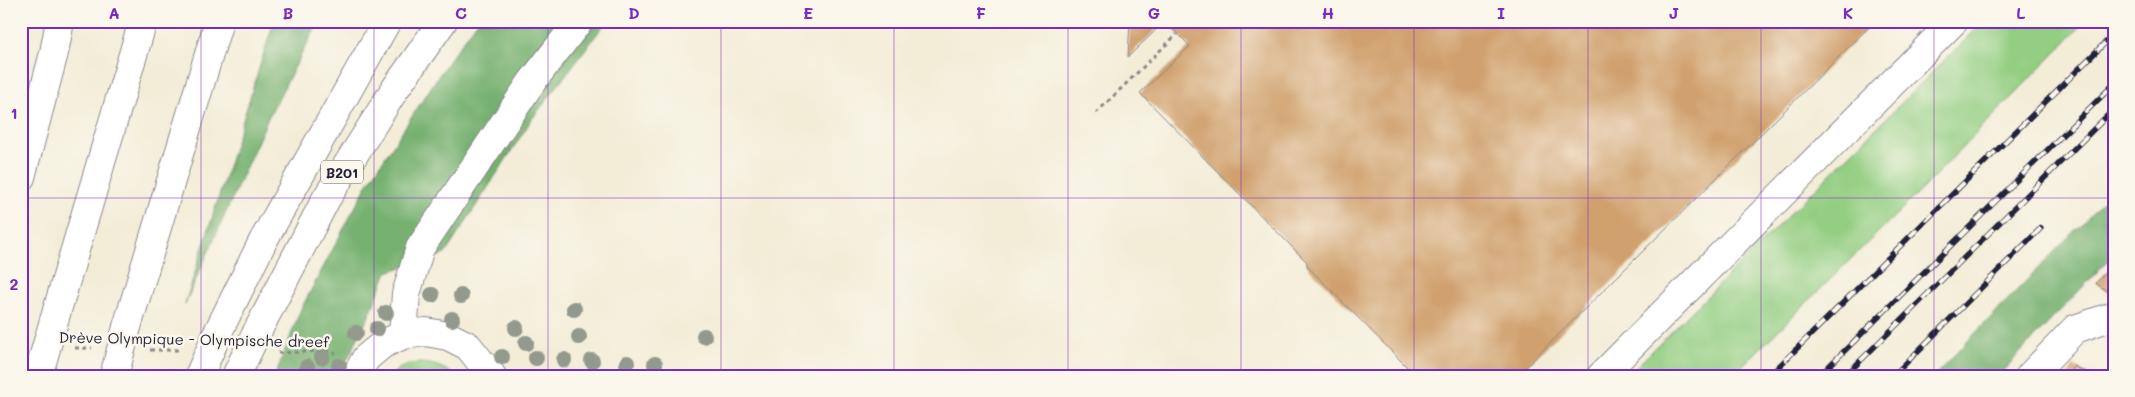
<svg xmlns="http://www.w3.org/2000/svg" width="2135" height="397" viewBox="0 0 2135 397" font-family="Mali,sans-serif">
  <rect width="100%" height="100%" fill="#fbf7ec"/>
  <filter id="ink" filterUnits="userSpaceOnUse"><feTurbulence type="fractalNoise" baseFrequency=".02" numOctaves="2"/><feDisplacementMap in="SourceGraphic" scale="10" xChannelSelector="R" yChannelSelector="G"/><feConvolveMatrix kernelMatrix="1 2 1 2 8 2 1 2 1" color-interpolation-filters="sRGB"/></filter>
  <filter id="wash" filterUnits="userSpaceOnUse"><feTurbulence type="fractalNoise" baseFrequency=".0096" numOctaves="4" result="noise"/><feDisplacementMap in="SourceGraphic" scale="20" xChannelSelector="R" yChannelSelector="G"/><feGaussianBlur stdDeviation="1.12" result="paint"/><feColorMatrix in="noise" values="0 0 0 0 0 0 0 0 0 0 0 0 0 0 0 0 0 1.4 0 .05"/><feComposite in="paint" operator="in"/></filter>
  <g filter="url(#wash)">
    <rect width="100%" height="100%" fill="#f3edd8"/>
    <path fill="#93ce82" stroke="#5a785e" d="M1984,21H2086L1916,195L1732,376H1627Z
      M416,363C432,363 442,366 455,376H390L401,367Z"/>
    <path fill="#76b170" stroke="#4c6a56" d="M274,21H319L269,116L185,304Z
      M478,21H607L532,119L445,254L387,272L368,318L339,376H275L301,309L367,185L447,63Z
      M2114,190V254L1998,376H1934Z"/>
    <g id="blocks">
      <path fill="#d0a16e" d="M1130,21H1875L1517,376H1416L1307,266V262L1140,93L1190,46L1165,21L1128,57Z
        M2112,265L2114,266V286L2108,292L2096,283Z
        M2073,366L2093,376H2068Z"/>
    </g>
  </g>
  <g filter="url(#ink)">
    <use href="#blocks" fill-opacity="0" stroke="#8a888a" stroke-width="1"/>
    <g fill="none" stroke-linecap="round" stroke-linejoin="round">
      <g stroke="#8a888a" stroke-width="30">
        <path id="minor" d="M403,335L406,294L420,248L531,83L579,21
          M356,376L366,358L383,344L403,335L426,332L448,336L468,346L492,376
          M1601,376L1954,21
          M2030,376L2075,329L2110,317L2114,318"/>
      </g>
      <g stroke="#8a888a" stroke-width="30">
        <path id="highway" d="M21,177L54,53L60,21
          M53,324L143,21
          M127,327L219,21
          M219,330L263,241L387,21
          M257,332L326,199L395,89L443,21"/>
      </g>
      <path stroke="#8a888a" stroke-width="3" stroke-dasharray="4 4" stroke-linecap="butt" d="M1096,113L1177,34
        M75,348H92
        M150,350H179
        M278,353L327,351L336,353"/>
      <use href="#minor" stroke="#fff" stroke-width="28"/>
      <use href="#highway" stroke="#fff" stroke-width="28"/>
      <g stroke="#22223b" stroke-width="5.5">
        <path id="rail" d="M1769,376L2114,34
          M1819,376L2114,84
          M1845,376L2114,109
          M1893,376L2041,228"/>
      </g>
      <use href="#rail" stroke="#fbf7ec" stroke-width="4" stroke-dasharray="11" stroke-linecap="butt"/>
      <g stroke="#8a888a" stroke-width="30" stroke-linecap="butt">
        <path id="highway-bridge" d="M38,376L53,324
          M114,376L127,327
          M199,376L219,330
          M236,376L257,332"/>
      </g>
      <use href="#highway-bridge" stroke="#fff" stroke-width="28"/>
    </g>
    <g fill="#939a8d">
      <circle cx="432" cy="295" r="8"/>
      <circle cx="461" cy="296" r="8"/>
      <circle cx="574" cy="309" r="8"/>
      <circle cx="386" cy="313" r="8"/>
      <circle cx="452" cy="319" r="8"/>
      <circle cx="516" cy="328" r="8"/>
      <circle cx="377" cy="329" r="8"/>
      <circle cx="356" cy="333" r="8"/>
      <circle cx="704" cy="336" r="8"/>
      <circle cx="579" cy="337" r="8"/>
      <circle cx="526" cy="343" r="8"/>
      <circle cx="322" cy="357" r="8"/>
      <circle cx="502" cy="357" r="8"/>
      <circle cx="536" cy="358" r="8"/>
      <circle cx="564" cy="360" r="8"/>
      <circle cx="592" cy="361" r="8"/>
      <circle cx="627" cy="363" r="8"/>
      <circle cx="655" cy="364" r="8"/>
      <circle cx="339" cy="366" r="8"/>
      <circle cx="307" cy="367" r="8"/>
    </g>
  </g>
  <path fill="none" stroke="#7b2cbf" stroke-width="1" stroke-opacity="0.55" d="M201,21V376M374,21V376M548,21V376M721,21V376M894,21V376M1068,21V376M1241,21V376M1414,21V376M1588,21V376M1761,21V376M1934,21V376M21,198H2114"/>
  <g text-anchor="middle" dominant-baseline="central" stroke-width="5" stroke-linejoin="round" paint-order="stroke">
    <rect fill="#fbf7ec" stroke="#636270" stroke-width="1" x="321" y="160.5" width="42" height="23" rx="4"/>
    <g font-size="14" font-weight="bold" fill="#22223b">
      <text x="342" y="172">B201</text>
    </g>
    <g font-size="15" fill="#22223b" stroke="#fbf7ec">
      <text transform="translate(194 339) rotate(1)">Drève Olympique - Olympische dreef</text>
    </g>
  </g>
  <rect width="2135" height="397" fill="none" stroke="#fbf7ec" stroke-width="55"/>
  <rect x="28" y="28" width="2080" height="342" fill="none" stroke="#7b2cbf" stroke-width="2"/>
  <g font-size="16" text-anchor="middle" font-weight="bold" fill="#7b2cbf">
    <text x="114" y="19">A</text>
    <text x="288" y="19">B</text>
    <text x="461" y="19">C</text>
    <text x="634" y="19">D</text>
    <text x="808" y="19">E</text>
    <text x="981" y="19">F</text>
    <text x="1154" y="19">G</text>
    <text x="1328" y="19">H</text>
    <text x="1501" y="19">I</text>
    <text x="1674" y="19">J</text>
    <text x="1848" y="19">K</text>
    <text x="2021" y="19">L</text>
    <text x="14" y="119">1</text>
    <text x="14" y="290">2</text>
  </g>
</svg>
